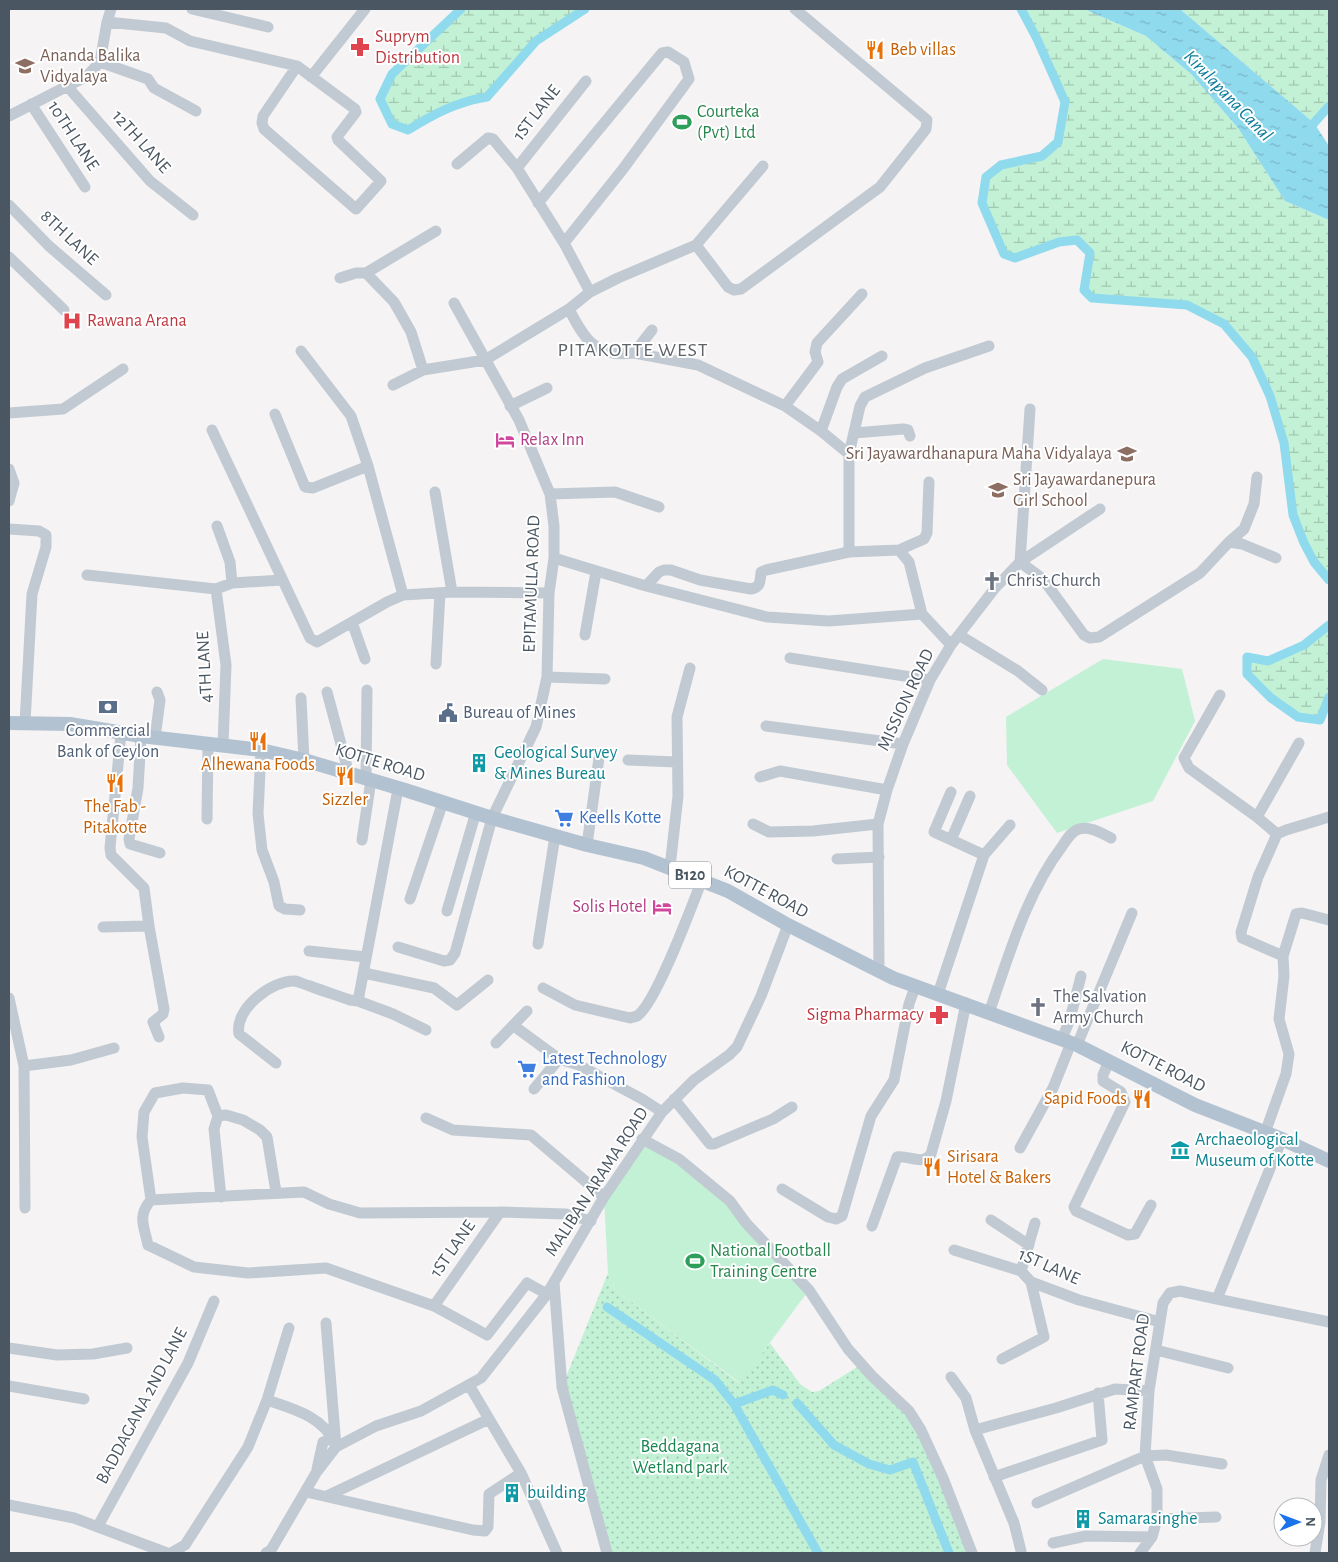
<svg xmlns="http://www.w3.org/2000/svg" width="1338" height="1562" viewBox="0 0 1338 1562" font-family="'Alegreya Sans',sans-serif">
  <defs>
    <pattern id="wetland-marsh" width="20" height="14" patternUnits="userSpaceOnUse" patternTransform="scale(1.25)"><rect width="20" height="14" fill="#c3f1d5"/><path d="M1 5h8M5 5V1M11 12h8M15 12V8" fill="none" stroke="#a0c6b0"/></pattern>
    <pattern id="park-dots" width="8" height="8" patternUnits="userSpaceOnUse" patternTransform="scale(1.25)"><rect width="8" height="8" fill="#c3f1d5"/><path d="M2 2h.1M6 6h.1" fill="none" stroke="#a0c6b0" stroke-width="1.8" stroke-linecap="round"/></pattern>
    <pattern id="water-ripples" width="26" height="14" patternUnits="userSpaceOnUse" patternTransform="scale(1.25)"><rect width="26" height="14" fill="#90daee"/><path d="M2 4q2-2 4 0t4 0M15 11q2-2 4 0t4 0" fill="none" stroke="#78b4c4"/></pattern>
  </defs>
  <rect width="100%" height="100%" fill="#f5f3f3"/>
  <path fill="#c3f1d5" d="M1103,659L1182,669L1195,721L1153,801L1057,833L1007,765L1006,717Z
    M642,1140L730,1201L809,1290L740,1383L614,1289L608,1273L604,1197Z"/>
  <path fill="url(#wetland-marsh)" d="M461,9H585L536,41L487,97C456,102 434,114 408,130L392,124L380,99L392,74Z
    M1021,9H1084L1146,36L1191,74L1238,128L1285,201L1329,220V580L1314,562L1304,543L1293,515L1284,443L1270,396L1252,357L1224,324L1187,305L1092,298L1084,290L1090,253L1077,240L1059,242L1015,258L1004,254L982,203L986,177L1001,165L1042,156L1058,142L1065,102L1037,39Z
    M1180,9H1329V106L1314,123Z
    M1329,625V697L1320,720L1298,717L1271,698L1247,674V657L1268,661L1304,645Z"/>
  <path fill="url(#park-dots)" d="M608,1273L614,1289L739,1383L770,1343L800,1384L812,1392L819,1391L862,1364L909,1411L972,1553H607L562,1387Z"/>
  <path fill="url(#water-ripples)" d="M1084,9H1180L1314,123L1329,146V220L1285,201L1238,128L1191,74L1146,36Z"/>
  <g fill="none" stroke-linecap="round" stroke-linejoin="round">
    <path stroke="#90daee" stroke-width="9" d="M461,9L392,74L380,99L392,124L408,130C434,114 456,102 487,97L536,41L585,9
      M1021,9L1037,39L1065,102L1058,142L1042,156L1001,165L986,177L982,203L1004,254L1015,258L1059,242L1077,240L1090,253L1084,290L1092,298L1187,305L1224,324L1252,357L1270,396L1284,443L1293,515L1304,543L1314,562L1329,580
      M1308,133L1314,123L1329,106
      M1329,625L1304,645L1268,661L1247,657V674L1271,698L1298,717L1320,720L1329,697
      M607,1307L715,1380L734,1404L818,1553
      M797,1403L834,1445L869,1464L890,1470L913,1462L949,1553
      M734,1404L773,1390L783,1395"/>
    <path stroke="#c1cad2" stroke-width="11" d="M192,9L268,27
      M107,22L166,28L190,41L297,66L355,109L356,112L337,137L338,140L381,181L356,209L264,129L262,123L263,116L297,66
      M100,62L148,79L154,88L196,111
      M311,77L365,9
      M67,86L150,181L193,215
      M31,104L85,187
      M9,116L87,76L100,62L107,22L111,9
      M457,164L488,138L493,139L517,168L564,243L590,292
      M517,168L586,81
      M538,203L662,53L668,52L684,62L689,79L623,169L564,243
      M9,205L49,246L106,295
      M696,245L728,287L734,290L741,289L880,187L926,129L927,120L795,9
      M9,257L64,310
      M366,273L436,231
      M340,278L356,273H366L394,302L411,332L423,370
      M569,309C584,339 596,358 634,353L652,330
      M301,351L351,416L368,466L403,595
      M634,353L698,365L785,406L821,431L849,454L860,406L865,397L925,368L989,346
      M393,385L423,370L485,360L569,309L590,292L618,278L696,245L763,166
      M510,406L547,388
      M785,406L818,362L815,352L817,343L862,294
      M1030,409L1020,562L1043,579L1084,635L1090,638L1099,637L1200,573L1229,542L1242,544L1276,558
      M9,413L63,409L123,369
      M275,414L305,487L313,488L368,466
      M212,430L310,638L317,642L387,602L403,595L452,592L549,593
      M821,431L837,387L842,379L882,356
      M854,433L903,429L908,430L910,436
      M849,454V552L899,550L909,562L922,614L951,645
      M9,469L14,483L9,501
      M435,492L452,592
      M550,494L615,492L659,507
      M217,526L230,562L232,583
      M9,529L39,531L46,535V547L32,594L25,723
      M1229,542L1244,529L1254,504L1257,477
      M899,550L924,539L927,533L929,482
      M554,558L646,586L767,617L829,621L922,614
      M87,575L216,589L232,583L282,580
      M646,586L659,572L664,570H671L700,580L751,589C761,587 760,581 761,572L766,570L849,552
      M216,589L226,665L223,745
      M352,622L365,659
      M585,635L596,572
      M959,635L1018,671L1042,690
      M790,658L930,680
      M436,664L440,593
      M547,677L605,679
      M327,692L349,774
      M1220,695L1184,758L1189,768L1257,817L1299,743
      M301,698L304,760
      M766,726L903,744
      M121,733L110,848L111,855L144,888L149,926L164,1009L163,1014L153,1022L159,1037
      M141,736L138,788L129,839L130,844L160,853
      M155,738L160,700L157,692
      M261,750L258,814L262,850L274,882L279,906L285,909L300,910
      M628,760L676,762
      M760,777L780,771L887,790
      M366,778L367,690
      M1257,817L1277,834
      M207,819L208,744
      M753,824L769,832L813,831L878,824
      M362,840L371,780
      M951,840L970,796
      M587,845L599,758
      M984,855L1010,825
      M837,859L879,857
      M670,867L678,796L677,717L690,668
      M410,899L443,802
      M447,911L476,812
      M103,927L149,926
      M538,944L555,836
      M398,947L444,961L450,960L455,953L492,818L536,727L547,677L549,593L554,558V526L550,494L519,420L454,303
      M309,951L366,957
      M1283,956L1296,914L1302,913L1329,920
      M879,971L878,824L887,790L903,744L930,680L951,645L995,588L1020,562L1100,509
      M364,973L434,988L457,1005L488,980
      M543,988L575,1005L630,1018C632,1017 635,1017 637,1016C656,1004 692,905 702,880
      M938,994L984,855L934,832L951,792
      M9,998L24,1066L25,1208
      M358,1001L393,1014L426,1030
      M989,1013C1009,955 1026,894 1063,845C1067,839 1072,831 1079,829C1090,826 1101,833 1111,838
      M514,1026L559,1059L579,1065L601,1077L642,1099L662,1112
      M1062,1039L1070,1019L1081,976
      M496,1043L527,1011
      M1077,1045L1132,913
      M1109,1061L1103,1075V1081L1121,1092L1125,1102L1074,1207L1076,1211L1128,1235L1135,1234L1151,1205
      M276,1063L239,1034C234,1009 272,980 295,981C300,982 305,985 310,986C323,991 336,995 350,1000L358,1001L398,789
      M24,1066L71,1060L114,1048
      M534,1089L559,1059
      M674,1099L710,1144H714L773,1119L792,1107
      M426,1118L453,1130L531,1135L604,1197
      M1265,1133L1286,1074L1289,1054L1279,1019L1284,976L1283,956L1242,938L1241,932L1258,877L1277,834L1286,830L1329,817
      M642,1139L679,1159L730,1201L746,1223L809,1290L848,1349L872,1376L909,1411L921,1430L943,1478L972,1553
      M1020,1148L1053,1088L1071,1043
      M782,1189L828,1217L836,1219L842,1216L871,1116L894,1080L909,1004L915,987
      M221,1197L214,1129L218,1116L226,1115L243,1120L260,1130L267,1137L276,1192
      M151,1200L142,1137L144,1112L155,1093L183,1088L208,1090L218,1116
      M991,1220L1029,1245
      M872,1226L897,1157C908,1155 923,1166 931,1154L946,1101L966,1003
      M954,1250L1021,1271L1031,1282L1079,1300L1160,1322
      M1021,1271L1035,1223
      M554,1282L562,1387L607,1553
      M547,1294L527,1283L487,1335L434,1306L326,1268L248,1273L194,1267L148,1245C144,1226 137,1216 151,1200L304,1192L329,1204L360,1213L500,1212L566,1214L591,1221
      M1217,1299L1329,1322
      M434,1306L500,1212
      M326,1323L336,1447
      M9,1348L57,1355L93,1354L127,1348
      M1156,1350L1228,1368
      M1002,1359L1044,1337L1031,1282
      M951,1377L966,1398L975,1430L1014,1523L1021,1551
      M469,1385L521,1473L557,1553
      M9,1386L84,1399
      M267,1400C293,1409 322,1416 335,1443
      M975,1430L1056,1408L1115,1389L1149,1391
      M317,1469L323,1442L333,1438
      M994,1477L1102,1440L1098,1393
      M306,1492L473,1530L485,1531L488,1527L489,1494L521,1473
      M327,1496L489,1419
      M1037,1503L1145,1456L1166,1455L1222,1464
      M9,1505L74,1518L167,1553
      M1157,1519L1216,1517
      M98,1526L188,1363L214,1301
      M1053,1543L1086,1536L1152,1537
      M171,1553L185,1545L248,1447L267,1400L289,1328
      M266,1553L271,1550L316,1473L336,1447L376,1426L421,1411L481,1378L547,1294L604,1197L662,1112L694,1080L729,1055L737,1047L761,996L788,925
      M1140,1553L1152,1537L1157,1519V1489L1145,1456L1149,1391L1163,1303L1170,1293L1180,1291L1217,1299L1282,1139
      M1315,1553L1320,1522L1321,1480L1329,1455"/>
    <path stroke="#b3c2d1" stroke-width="14" d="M9,723L70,724L141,736L261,750L304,760L405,790L492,818L587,845L644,858L728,891L788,925L893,978L1077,1045L1195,1105L1282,1139L1329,1161"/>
  </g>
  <defs>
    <g id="pharmacy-bare" transform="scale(1.5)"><path d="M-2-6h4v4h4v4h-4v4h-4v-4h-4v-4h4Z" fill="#e0444e" stroke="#fff" stroke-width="2.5" paint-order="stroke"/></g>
    <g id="restaurant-bare" transform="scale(1.5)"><path d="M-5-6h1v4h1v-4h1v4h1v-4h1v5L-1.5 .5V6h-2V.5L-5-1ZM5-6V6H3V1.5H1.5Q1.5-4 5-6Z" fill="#e8710a" stroke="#fff" stroke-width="2.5" paint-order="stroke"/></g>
    <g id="school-bare" transform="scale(1.5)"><path d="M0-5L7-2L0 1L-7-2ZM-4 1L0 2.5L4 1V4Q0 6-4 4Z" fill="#8d6e63" stroke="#fff" stroke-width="2.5" paint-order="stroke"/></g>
    <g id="stadium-bare" transform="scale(1.5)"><path d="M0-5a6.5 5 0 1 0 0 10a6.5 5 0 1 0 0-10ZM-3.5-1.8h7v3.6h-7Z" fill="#2e9e5b" stroke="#fff" stroke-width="2.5" paint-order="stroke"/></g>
    <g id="hospital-bare" transform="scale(1.5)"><path d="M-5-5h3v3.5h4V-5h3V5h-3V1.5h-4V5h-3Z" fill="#e0444e" stroke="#fff" stroke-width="2.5" paint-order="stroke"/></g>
    <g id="hotel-bare" transform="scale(1.5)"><path d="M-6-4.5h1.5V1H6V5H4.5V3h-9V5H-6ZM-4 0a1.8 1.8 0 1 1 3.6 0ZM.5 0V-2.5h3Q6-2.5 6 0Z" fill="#d1479c" stroke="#fff" stroke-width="2.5" paint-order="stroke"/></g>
    <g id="church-bare" transform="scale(1.5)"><path d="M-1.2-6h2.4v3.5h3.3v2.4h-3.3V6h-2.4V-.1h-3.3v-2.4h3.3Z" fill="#6b7280" stroke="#fff" stroke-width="2.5" paint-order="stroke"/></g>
    <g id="bank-bare" transform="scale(1.5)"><path d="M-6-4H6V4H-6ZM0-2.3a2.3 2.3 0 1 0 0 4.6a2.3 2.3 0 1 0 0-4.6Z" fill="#5c6f8a" stroke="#fff" stroke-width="2.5" paint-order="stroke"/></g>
    <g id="civic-bare" transform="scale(1.5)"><path d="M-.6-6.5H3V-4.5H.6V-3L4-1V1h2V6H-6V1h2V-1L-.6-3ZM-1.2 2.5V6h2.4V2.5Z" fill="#5c6f8a" stroke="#fff" stroke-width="2.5" paint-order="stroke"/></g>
    <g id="building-bare" transform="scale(1.5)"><path d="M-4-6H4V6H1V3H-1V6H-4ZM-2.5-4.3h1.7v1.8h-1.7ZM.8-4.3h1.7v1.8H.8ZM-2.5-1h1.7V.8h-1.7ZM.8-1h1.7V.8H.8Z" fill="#0f9aa8" stroke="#fff" stroke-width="2.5" paint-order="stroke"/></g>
    <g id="supermarket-bare" transform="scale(1.5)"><path d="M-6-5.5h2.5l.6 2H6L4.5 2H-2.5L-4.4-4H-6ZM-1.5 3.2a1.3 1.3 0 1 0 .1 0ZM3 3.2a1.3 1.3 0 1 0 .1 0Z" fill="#3f7fe0" stroke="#fff" stroke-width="2.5" paint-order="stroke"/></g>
    <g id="museum-bare" transform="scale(1.5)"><path d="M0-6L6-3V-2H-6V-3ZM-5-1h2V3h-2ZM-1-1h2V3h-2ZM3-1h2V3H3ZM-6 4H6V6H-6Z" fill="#0f9aa8" stroke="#fff" stroke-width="2.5" paint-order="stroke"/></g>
  </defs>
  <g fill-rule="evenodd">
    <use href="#pharmacy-bare" x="360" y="47"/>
    <use href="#restaurant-bare" x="875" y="50"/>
    <use href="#school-bare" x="25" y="66"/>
    <use href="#stadium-bare" x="682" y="122"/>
    <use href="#hospital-bare" x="72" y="321"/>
    <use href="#hotel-bare" x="505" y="440"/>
    <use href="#school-bare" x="1127" y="454"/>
    <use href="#school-bare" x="998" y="490"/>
    <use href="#church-bare" x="992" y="581"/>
    <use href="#bank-bare" x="108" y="707"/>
    <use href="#civic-bare" x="448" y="713"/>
    <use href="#restaurant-bare" x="258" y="741"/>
    <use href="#building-bare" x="479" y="763"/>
    <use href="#restaurant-bare" x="345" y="776"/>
    <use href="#restaurant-bare" x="115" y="783"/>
    <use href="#supermarket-bare" x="564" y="818"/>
    <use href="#hotel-bare" x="662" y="907"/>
    <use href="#church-bare" x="1038" y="1007"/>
    <use href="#pharmacy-bare" x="939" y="1015"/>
    <use href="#supermarket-bare" x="527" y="1069"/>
    <use href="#restaurant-bare" x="1142" y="1099"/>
    <use href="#museum-bare" x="1180" y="1150"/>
    <use href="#restaurant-bare" x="932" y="1167"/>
    <use href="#stadium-bare" x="695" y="1261"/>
    <use href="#building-bare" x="512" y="1493"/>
    <use href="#building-bare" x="1083" y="1519"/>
  </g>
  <g text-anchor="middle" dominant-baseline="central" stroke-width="4" stroke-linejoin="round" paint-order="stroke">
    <rect fill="#fff" stroke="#808990" stroke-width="1" x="669" y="861.5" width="42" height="27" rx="4"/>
    <g font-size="16" font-weight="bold" fill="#4a5661">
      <text x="690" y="875">B120</text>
    </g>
    <g font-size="18" fill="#be3a42" stroke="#fff" text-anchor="start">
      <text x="375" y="37">Suprym<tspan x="375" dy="21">Distribution</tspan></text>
      <text x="87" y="321">Rawana Arana</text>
      <text x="924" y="1015" text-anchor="end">Sigma Pharmacy</text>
    </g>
    <g font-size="18" fill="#c56008" stroke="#fff">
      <text x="890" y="50" text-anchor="start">Beb villas</text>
      <text x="258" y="765">Alhewana Foods</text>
      <text x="345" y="800">Sizzler</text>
      <text x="115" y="807">The Fab -<tspan x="115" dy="21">Pitakotte</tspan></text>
      <text x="1127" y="1099" text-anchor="end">Sapid Foods</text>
      <text x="947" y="1157" text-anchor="start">Sirisara<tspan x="947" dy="21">Hotel &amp; Bakers</tspan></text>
    </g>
    <g font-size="18" fill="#785e54" stroke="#fff" text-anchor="start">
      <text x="40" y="56">Ananda Balika<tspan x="40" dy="21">Vidyalaya</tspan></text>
      <text x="1112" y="454" text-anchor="end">Sri Jayawardhanapura Maha Vidyalaya</text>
      <text x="1013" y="480">Sri Jayawardanepura<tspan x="1013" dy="21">Girl School</tspan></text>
    </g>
    <g font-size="18" fill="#27864d" stroke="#fff" text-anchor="start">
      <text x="697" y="112">Courteka<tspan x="697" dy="21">(Pvt) Ltd</tspan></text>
      <text x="710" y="1251">National Football<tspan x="710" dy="21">Training Centre</tspan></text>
    </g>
    <g font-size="18" fill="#4a5661" stroke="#fff">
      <text transform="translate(537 113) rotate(-52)">1ST LANE</text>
      <text transform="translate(73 136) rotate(57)">10TH LANE</text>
      <text transform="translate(141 142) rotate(48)">12TH LANE</text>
      <text transform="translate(69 238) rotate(43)">8TH LANE</text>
      <text transform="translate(532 584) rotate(-88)">EPITAMULLA ROAD</text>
      <text transform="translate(205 667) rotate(-93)">4TH LANE</text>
      <text transform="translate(906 700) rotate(-65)">MISSION ROAD</text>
      <text transform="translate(380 763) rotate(17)">KOTTE ROAD</text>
      <text transform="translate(766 892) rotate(28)">KOTTE ROAD</text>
      <text transform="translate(1163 1067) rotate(27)">KOTTE ROAD</text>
      <text transform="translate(597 1182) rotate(-57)">MALIBAN ARAMA ROAD</text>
      <text transform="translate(453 1249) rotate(-55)">1ST LANE</text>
      <text transform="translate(1049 1267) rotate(24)">1ST LANE</text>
      <text transform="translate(1137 1372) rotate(-83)">RAMPART ROAD</text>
      <text transform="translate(142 1406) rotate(-62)">BADDAGANA 2ND LANE</text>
    </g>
    <g font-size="18" fill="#b23c85" stroke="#fff" text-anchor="start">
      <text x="520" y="440">Relax Inn</text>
      <text x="647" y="907" text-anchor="end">Solis Hotel</text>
    </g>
    <g font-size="18" fill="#5b616d" stroke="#fff" text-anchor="start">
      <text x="1007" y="581">Christ Church</text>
      <text x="1053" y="997">The Salvation<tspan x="1053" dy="21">Army Church</tspan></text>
    </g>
    <g font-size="18" fill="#4e5e75" stroke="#fff" text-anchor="start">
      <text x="463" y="713">Bureau of Mines</text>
      <text x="108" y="731" text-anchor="middle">Commercial<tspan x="108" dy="21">Bank of Ceylon</tspan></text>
    </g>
    <g font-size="18" fill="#0d838f" stroke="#fff" text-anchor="start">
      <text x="494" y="753">Geological Survey<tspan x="494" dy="21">&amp; Mines Bureau</tspan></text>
      <text x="1195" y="1140">Archaeological<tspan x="1195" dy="21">Museum of Kotte</tspan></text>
      <text x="527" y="1493">building</text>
      <text x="1098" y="1519">Samarasinghe</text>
    </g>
    <g font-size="18" fill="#366cbe" stroke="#fff" text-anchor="start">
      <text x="579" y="818">Keells Kotte</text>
      <text x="542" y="1059">Latest Technology<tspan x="542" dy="21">and Fashion</tspan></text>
    </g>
    <g font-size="18" fill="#17864f" stroke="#fff">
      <text x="680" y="1447">Beddagana<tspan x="680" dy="21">Wetland park</tspan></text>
    </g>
    <g font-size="19" font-style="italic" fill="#0c7c9b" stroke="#fff">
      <text transform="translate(1228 96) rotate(46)">Kirulapana Canal</text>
    </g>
    <g font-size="20" letter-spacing="1" fill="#5f6368" stroke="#fff">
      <text x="633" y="350">PITAKOTTE WEST</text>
    </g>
  </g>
  <rect width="1338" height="1562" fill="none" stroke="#4a5661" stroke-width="20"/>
  <g transform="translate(1298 1522) rotate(89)"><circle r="24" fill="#ffffff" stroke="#b7bbc0"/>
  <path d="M0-4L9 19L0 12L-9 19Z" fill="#1a73e8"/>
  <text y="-8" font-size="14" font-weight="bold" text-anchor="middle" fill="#4a5661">N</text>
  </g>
</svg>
